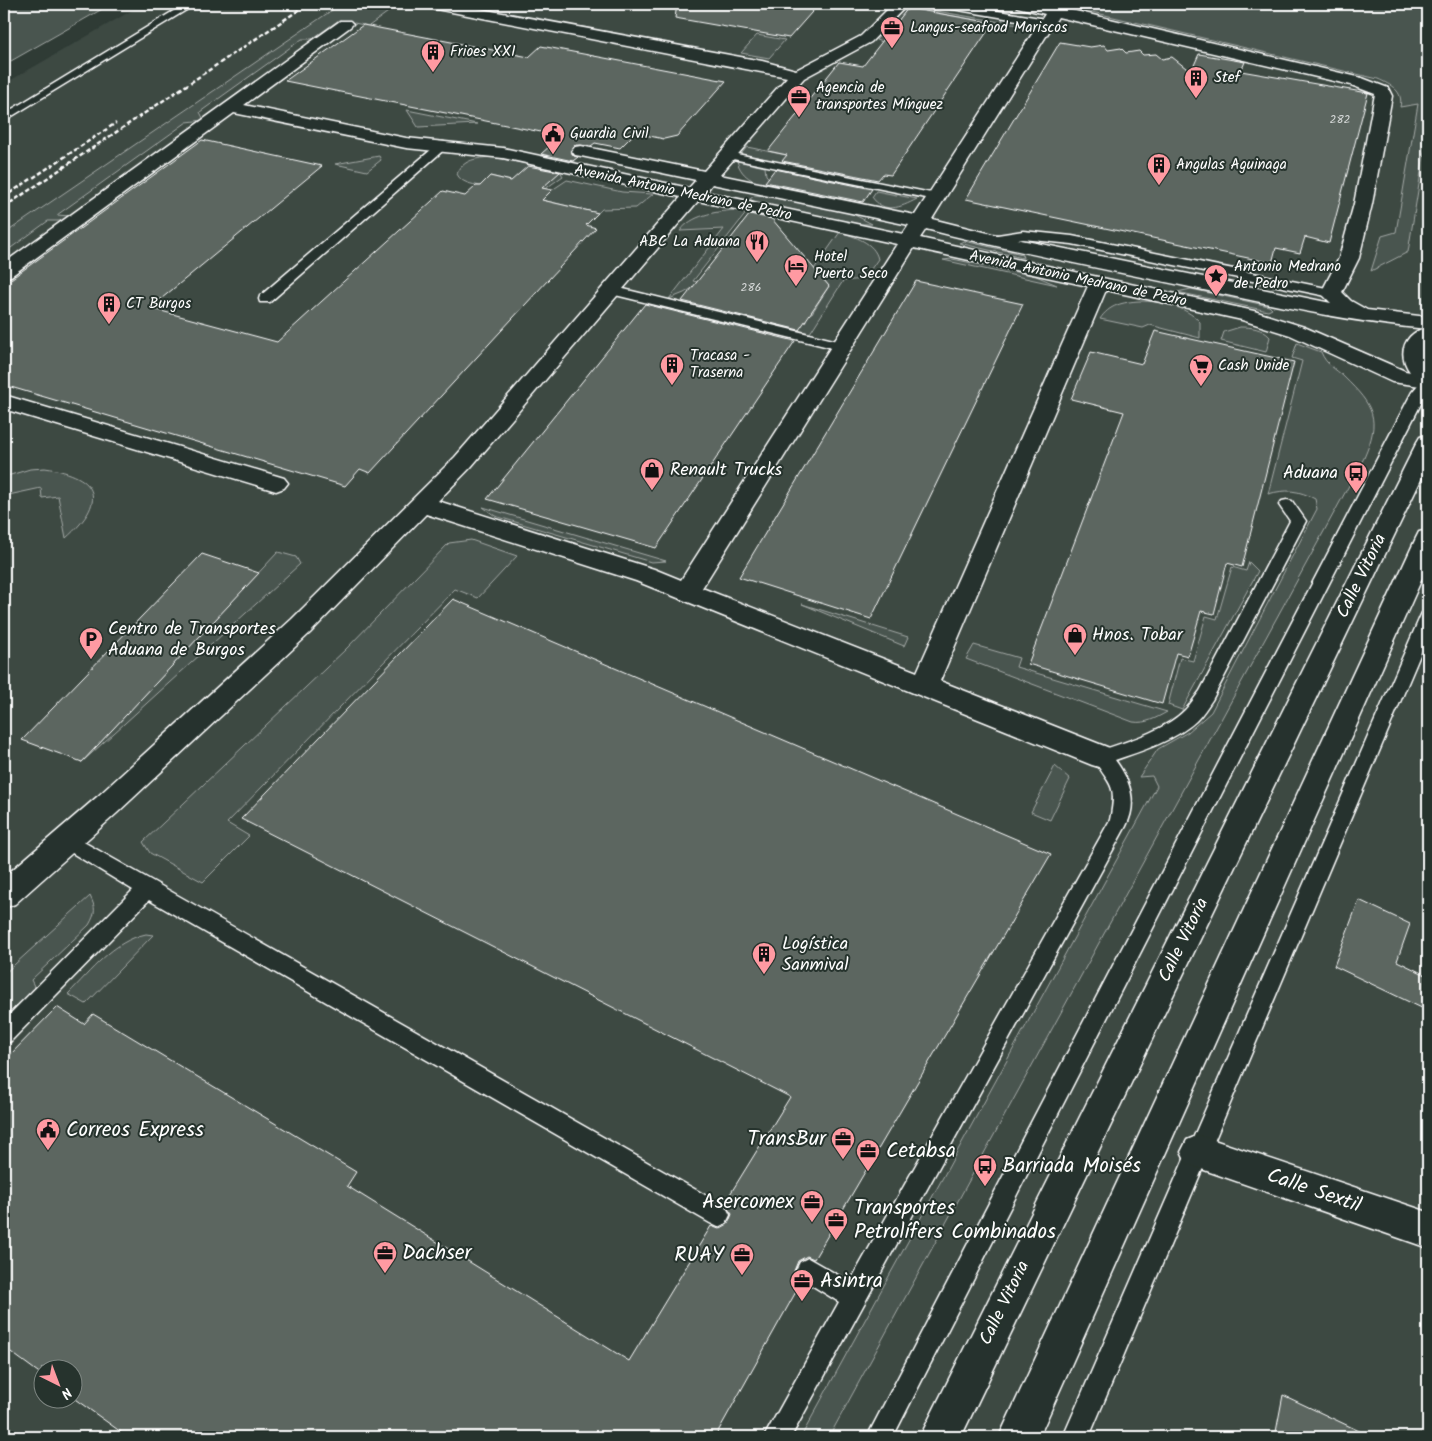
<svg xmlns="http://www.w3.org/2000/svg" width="1432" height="1441" viewBox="0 0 1432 1441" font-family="Kalam,sans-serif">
  <rect width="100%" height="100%" fill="#2f3b35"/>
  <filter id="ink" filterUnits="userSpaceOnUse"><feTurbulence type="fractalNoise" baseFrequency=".02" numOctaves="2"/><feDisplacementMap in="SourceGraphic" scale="10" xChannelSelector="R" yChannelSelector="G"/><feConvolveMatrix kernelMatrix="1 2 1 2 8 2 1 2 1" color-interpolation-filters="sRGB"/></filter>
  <g filter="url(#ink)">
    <path fill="#3c4842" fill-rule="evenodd" d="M143,4H1428V1437H4V84ZM42,1368H72V1398H42Z"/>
    <path fill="#4a544f" stroke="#a4aaa7" d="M4,4H111L4,65Z
      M341,4H399L369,26L339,20L312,39H302L200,112L204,120L187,122L57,215L70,216L63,221H48L4,253V234Z
      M1058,4H1428V129L1408,252L1371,271L1382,236L1396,232L1418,104L1400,107C1404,91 1391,85 1378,79Z
      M907,6L1001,22L1003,18L1027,22L1029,25L993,23L908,8L882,42L876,40Z
      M757,35L785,40L769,58L741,53Z
      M407,110L477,124L418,127Z
      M747,147L796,157L790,164L741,154Z
      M379,156L381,160L367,171L335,164Z
      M492,157L553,169L560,171L563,176L545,189L490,176L480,186C472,184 461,183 457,174C463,159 478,158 492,157Z
      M737,161L765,167L766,175L775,185L773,187C757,183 742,179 737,161Z
      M567,180L622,192L653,194L636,208L602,209L598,213L542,200L552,190Z
      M876,191L917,199C900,208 884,214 872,197Z
      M767,195L853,214L872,224H845L760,205L750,199L754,196Z
      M734,210L747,212L693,281L701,283L684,293L669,299L724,229L680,231C692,215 714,212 734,210Z
      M840,232C855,237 874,242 878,259L864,279L843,281L810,333L740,316L735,311L803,322L806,321V312L812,313L829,286L814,269Z
      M964,241L1022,254L1023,258L959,243Z
      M952,259L1036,276L1057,285L943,260Z
      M1191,289L1269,306L1272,309L1268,311L1177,292Z
      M1139,301C1161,301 1185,306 1200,322V338L1150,325L1143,328L1100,319C1109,305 1123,302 1139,301Z
      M1240,327C1251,327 1262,328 1270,337L1266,352L1221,341L1224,332Z
      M1297,343L1321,352C1326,365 1335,368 1344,377C1374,406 1381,419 1364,458L829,1437H801L1157,786L1152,776L1139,777L1158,749L1188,732L1211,712L1317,509L1315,499C1299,490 1286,489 1268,494L1302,361L1292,358Z
      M45,468C101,476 107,502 66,538L58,496L42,498L41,488L4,496V477L30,469Z
      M483,507L666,561L651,562L495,516Z
      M471,540L517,556L478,598L455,589L227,823L249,836L203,882L150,853L143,842L346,649L449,543Z
      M278,552L296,557L300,564L81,763Z
      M1249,562L1258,571L1182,710L1168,705L1180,658L1193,661L1206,616L1217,619L1232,567L1246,571Z
      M802,604L908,637L904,646Z
      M974,645L1019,658L1016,667L1167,712C1156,718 1146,724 1133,722L966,659Z
      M1055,766L1070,779L1050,820L1031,812Z
      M90,896C96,908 96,913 89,925L31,980L35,988L4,1018V974Z
      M146,934L153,935L86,1004L68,994C91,971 113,941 146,934Z"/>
    <path fill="#5b6661" stroke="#fff" d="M677,4H819L789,38L675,18Z
      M908,8L993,23L891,175L883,174L878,180L782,161L787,155L768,151L839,62L863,66Z
      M363,25L529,57L541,46L726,81L677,136L664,139L635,133L620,148L595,143L591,146L575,145L570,151L574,156L578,157L573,161L541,154L561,136L285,81Z
      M1060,42L1090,47L1104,45L1108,50L1121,48L1126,53L1139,51L1143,55L1156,54L1162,59L1172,57L1191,72L1199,54L1245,62L1241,71L1368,93L1329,243L1305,237L1300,253L1276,248L1272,263L966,199Z
      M202,140L322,166L150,308L277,342L443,191L465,196L476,186H480L490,176L511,181L528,166L560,172L542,188L552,190L542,200L598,213L586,225L596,228L370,473L360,469L345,486L4,385V284Z
      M775,169L872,189L863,202L765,182Z
      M750,214L772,219L829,286L799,330L682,301Z
      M916,281L1023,304L871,619L739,577Z
      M645,304L795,341L656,548L487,499Z
      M1155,331L1294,362L1242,567L1227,563L1214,614L1201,611L1188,656L1176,653L1162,704L1028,664L1124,412L1071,399L1091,352L1142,364Z
      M202,554L259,573L82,762L22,740Z
      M453,599L1051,854L814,1259L807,1256L798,1261L794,1271L802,1281L715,1437H128L72,1397V1368H42V1375L4,1347V1061L57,1007L84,1024L93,1014L356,1172L347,1186L629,1361L711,1226L719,1229L728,1224L732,1214L724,1204L790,1097L241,819Z
      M1359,900L1410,924L1397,961L1428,976V1011L1334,966Z
      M1283,1395L1372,1437H1275Z"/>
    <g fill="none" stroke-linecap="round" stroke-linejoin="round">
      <g stroke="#fff" stroke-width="3">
        <path id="lane" d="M185,4H196L4,121V114Z
          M936,4H956L1046,19L1051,22L1046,25L941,7Z
          M443,142L447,143L449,145L447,147L270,302H260L259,299L260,296L439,143Z
          M727,152L936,194L942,197L936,200L723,157L721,155Z
          M1023,231L1072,236L1331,289L1337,293L1331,297L1072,244L1023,239L991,244L985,240L991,236Z
          M611,286L846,343L848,346L841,350L607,293L605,290Z
          M1428,378V390L893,1437H867L1412,392L1423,379Z
          M1287,500L1292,501L1306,521L1212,700C1207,707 1202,715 1196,721C1174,741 1142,751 1115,760C1130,780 1138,803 1126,826L791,1437H764L839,1302L800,1278L796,1270L800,1262L808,1258L850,1282L1110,820C1118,781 1109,787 1093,757L1096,752C1125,742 1163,732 1185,710C1191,704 1195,697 1200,691L1290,521L1279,505L1282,501Z
          M1428,611V636L1089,1437H1063L1420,617L1422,613Z
          M66,832L726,1207L730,1215L726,1223L718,1227L710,1223L149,900L11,1041L4,1044V1020L133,890L59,845L57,840L59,835Z"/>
      </g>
      <g stroke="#fff" stroke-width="3">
        <path id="street" d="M424,4H454L762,61L796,70L861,36L893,4H908L871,42L804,78L720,175L915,215L1045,14L1017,7L1015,4H1040L1054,6L1362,78L1388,88L1392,96L1372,204L1359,258L1342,292L1351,301L1367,310L1428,317V329C1346,322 1266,303 1185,286C1098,268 1011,251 926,229L920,238L1254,311L1304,327L1405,371L1428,375V387L1392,382L1290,335L1242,320L1106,290L940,681L1112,749L1116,757L1112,765L1102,768L1092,765L636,581L426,514L310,633L117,813L15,904L4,908V877L97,797L292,619L455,457L681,197L503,158L406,148L234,113L11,276L4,278V263L340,21H350L353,24L350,27L244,105L406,138L503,148L689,188L696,180L581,156L575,155L572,151L575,147L581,146L704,171L787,77L431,8L426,7ZM1058,17L1351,85L1375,94L1354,204L1339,258L1321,293L1331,303L992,234L932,219ZM712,184L909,225L903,234L706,192ZM698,201L897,244L681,580L654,569L438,501L471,467ZM914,248L1088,286L917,672L702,588Z
          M4,395L284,478L288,483L284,488L276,491L4,409Z
          M1199,1135L1428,1212V1248L1187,1164L1181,1152L1187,1140Z"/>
      </g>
      <g stroke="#fff" stroke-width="3">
        <path id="highway" d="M1428,327V343L1423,350V355L1428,367V386C1419,384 1416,379 1410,372C1396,352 1405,333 1428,327Z
          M1428,435V465L961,1437H920L1417,442L1420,437Z
          M1428,530V565L1039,1437H999L1416,538L1419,532Z"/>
      </g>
      <use href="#lane" fill="#26332d" fill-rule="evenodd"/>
      <use href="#street" fill="#26332d" fill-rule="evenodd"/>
      <use href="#highway" fill="#26332d" fill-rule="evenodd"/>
      <path stroke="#fff" stroke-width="2.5" stroke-dasharray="4.5 2.5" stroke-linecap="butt" d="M4,197L116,123
        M4,207L308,4"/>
    </g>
  </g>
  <defs>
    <g id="office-pin" transform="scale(1.25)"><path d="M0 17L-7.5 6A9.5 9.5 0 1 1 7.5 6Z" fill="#ff9aa2" stroke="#26332d"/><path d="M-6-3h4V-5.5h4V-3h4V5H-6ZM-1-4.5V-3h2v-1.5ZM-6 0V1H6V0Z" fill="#111"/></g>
    <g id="building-pin" transform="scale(1.25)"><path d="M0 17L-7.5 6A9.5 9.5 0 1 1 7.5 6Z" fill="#ff9aa2" stroke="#26332d"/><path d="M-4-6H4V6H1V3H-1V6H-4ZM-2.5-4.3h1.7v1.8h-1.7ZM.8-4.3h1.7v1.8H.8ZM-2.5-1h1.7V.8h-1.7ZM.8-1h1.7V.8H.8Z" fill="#111"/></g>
    <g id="civic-pin" transform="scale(1.25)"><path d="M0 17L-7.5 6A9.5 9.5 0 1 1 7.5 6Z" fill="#ff9aa2" stroke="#26332d"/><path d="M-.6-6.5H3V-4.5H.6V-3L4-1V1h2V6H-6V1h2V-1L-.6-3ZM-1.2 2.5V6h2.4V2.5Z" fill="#111"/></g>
    <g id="restaurant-pin" transform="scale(1.25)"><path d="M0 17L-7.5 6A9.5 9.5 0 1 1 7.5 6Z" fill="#ff9aa2" stroke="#26332d"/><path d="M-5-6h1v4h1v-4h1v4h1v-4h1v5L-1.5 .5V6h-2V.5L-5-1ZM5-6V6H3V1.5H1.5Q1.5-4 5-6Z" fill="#111"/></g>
    <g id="hotel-pin" transform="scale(1.25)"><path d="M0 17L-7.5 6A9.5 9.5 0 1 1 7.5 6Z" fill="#ff9aa2" stroke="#26332d"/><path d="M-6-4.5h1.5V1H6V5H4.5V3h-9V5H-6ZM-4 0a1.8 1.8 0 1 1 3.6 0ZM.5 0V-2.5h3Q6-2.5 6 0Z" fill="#111"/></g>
    <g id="sight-pin" transform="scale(1.25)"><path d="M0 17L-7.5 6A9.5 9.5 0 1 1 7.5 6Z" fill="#ff9aa2" stroke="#26332d"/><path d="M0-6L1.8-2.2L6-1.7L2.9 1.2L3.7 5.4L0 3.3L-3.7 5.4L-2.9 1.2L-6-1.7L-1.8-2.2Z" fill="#111"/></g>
    <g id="supermarket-pin" transform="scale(1.25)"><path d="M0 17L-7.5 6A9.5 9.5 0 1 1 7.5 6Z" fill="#ff9aa2" stroke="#26332d"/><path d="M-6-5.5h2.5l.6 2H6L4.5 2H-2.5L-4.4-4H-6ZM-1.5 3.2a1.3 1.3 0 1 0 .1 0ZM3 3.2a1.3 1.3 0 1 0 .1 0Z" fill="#111"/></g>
    <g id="shop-pin" transform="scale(1.25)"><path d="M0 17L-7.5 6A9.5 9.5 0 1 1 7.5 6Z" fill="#ff9aa2" stroke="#26332d"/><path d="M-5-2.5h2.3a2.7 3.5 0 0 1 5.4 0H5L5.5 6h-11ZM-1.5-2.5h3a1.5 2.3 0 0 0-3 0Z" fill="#111"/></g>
    <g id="bus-pin" transform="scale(1.25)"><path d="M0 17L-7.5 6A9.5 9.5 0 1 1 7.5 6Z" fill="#ff9aa2" stroke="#26332d"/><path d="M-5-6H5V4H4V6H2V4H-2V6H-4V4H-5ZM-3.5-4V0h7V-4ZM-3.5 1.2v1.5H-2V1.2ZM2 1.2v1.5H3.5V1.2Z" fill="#111"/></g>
    <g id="parking-pin" transform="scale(1.25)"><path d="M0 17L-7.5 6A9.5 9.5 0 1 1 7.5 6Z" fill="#ff9aa2" stroke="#26332d"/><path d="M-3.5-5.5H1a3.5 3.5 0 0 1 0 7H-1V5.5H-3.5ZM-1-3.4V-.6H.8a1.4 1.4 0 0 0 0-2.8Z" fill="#111"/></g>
  </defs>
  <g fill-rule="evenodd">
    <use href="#office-pin" x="892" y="28"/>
    <use href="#building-pin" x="433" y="52"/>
    <use href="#building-pin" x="1196" y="78"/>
    <use href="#office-pin" x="799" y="97"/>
    <use href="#civic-pin" x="553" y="134"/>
    <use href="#building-pin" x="1159" y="165"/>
    <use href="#restaurant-pin" x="757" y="242"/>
    <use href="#hotel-pin" x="796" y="266"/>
    <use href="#sight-pin" x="1216" y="276"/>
    <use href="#building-pin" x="109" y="304"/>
    <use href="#building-pin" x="672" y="365"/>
    <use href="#supermarket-pin" x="1201" y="366"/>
    <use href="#shop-pin" x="652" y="470"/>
    <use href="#bus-pin" x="1356" y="473"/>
    <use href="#shop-pin" x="1075" y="635"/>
    <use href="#parking-pin" x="91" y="639"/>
    <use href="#building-pin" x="764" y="954"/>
    <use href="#civic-pin" x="48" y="1130"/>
    <use href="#office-pin" x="843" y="1139"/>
    <use href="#office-pin" x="868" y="1151"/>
    <use href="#bus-pin" x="985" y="1166"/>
    <use href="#office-pin" x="812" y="1202"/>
    <use href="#office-pin" x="836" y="1220"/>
    <use href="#office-pin" x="385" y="1253"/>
    <use href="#office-pin" x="742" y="1255"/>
    <use href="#office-pin" x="802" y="1281"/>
  </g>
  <g text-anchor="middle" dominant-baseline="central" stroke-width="4" stroke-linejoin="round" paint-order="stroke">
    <g font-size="12" fill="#d6d9d8">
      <text x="1340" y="119">282</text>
      <text x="751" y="287">286</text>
    </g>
    <g font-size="15" fill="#fff" stroke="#26332d" text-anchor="start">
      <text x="910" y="28">Langus-seafood Mariscos</text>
      <text x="450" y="52">Frioes XXI</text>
      <text x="1214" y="78">Stef</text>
      <text x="816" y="88">Agencia de<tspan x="816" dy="17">transportes Mínguez</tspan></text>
      <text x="570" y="134">Guardia Civil</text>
      <text x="1176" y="165">Angulas Aguinaga</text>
      <text x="740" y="242" text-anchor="end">ABC La Aduana</text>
      <text x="814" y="257">Hotel<tspan x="814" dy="17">Puerto Seco</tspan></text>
      <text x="1234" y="267">Antonio Medrano<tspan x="1234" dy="17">de Pedro</tspan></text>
      <text x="126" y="304">CT Burgos</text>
      <text x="690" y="356">Tracasa -<tspan x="690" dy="17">Traserna</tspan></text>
      <text x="1218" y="366">Cash Unide</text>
    </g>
    <g font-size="15" fill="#fff" stroke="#26332d">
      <text transform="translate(683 193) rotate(12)">Avenida Antonio Medrano de Pedro</text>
      <text transform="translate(1078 279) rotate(12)">Avenida Antonio Medrano de Pedro</text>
    </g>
    <g font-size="18" fill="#fff" stroke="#26332d" text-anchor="start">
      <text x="670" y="470">Renault Trucks</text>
      <text x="1338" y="473" text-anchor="end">Aduana</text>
      <text x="108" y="629">Centro de Transportes<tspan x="108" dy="21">Aduana de Burgos</tspan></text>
      <text x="1092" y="635">Hnos. Tobar</text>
      <text x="782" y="944">Logística<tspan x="782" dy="21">Sanmival</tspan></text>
    </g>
    <g font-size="18" fill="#fff" stroke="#26332d">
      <text transform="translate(1362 576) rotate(-64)">Calle Vitoria</text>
      <text transform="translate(1184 940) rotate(-64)">Calle Vitoria</text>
      <text transform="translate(1005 1303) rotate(-64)">Calle Vitoria</text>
    </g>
    <g font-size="21" fill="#fff" stroke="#26332d" text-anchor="start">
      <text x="66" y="1130">Correos Express</text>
      <text x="826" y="1139" text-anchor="end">TransBur</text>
      <text x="886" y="1151">Cetabsa</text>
      <text x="1002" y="1166">Barriada Moisés</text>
      <text x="794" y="1202" text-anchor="end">Asercomex</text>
      <text x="854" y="1208">Transportes<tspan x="854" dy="24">Petrolífers Combinados</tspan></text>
      <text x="402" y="1253">Dachser</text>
      <text x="724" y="1255" text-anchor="end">RUAY</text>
      <text x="820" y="1281">Asintra</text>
    </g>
    <g font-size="21" fill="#fff" stroke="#26332d">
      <text transform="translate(1314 1191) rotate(19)">Calle Sextil</text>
    </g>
  </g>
  <rect width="1432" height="1441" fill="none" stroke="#26332d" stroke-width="20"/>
  <rect x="10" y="10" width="1412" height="1421" fill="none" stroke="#fff" stroke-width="2" filter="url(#ink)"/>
  <g transform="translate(58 1384) rotate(138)"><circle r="24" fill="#26332d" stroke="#7d8581"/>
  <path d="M0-4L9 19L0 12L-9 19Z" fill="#ff9aa2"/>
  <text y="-8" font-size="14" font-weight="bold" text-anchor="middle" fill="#ffffff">N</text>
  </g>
</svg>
